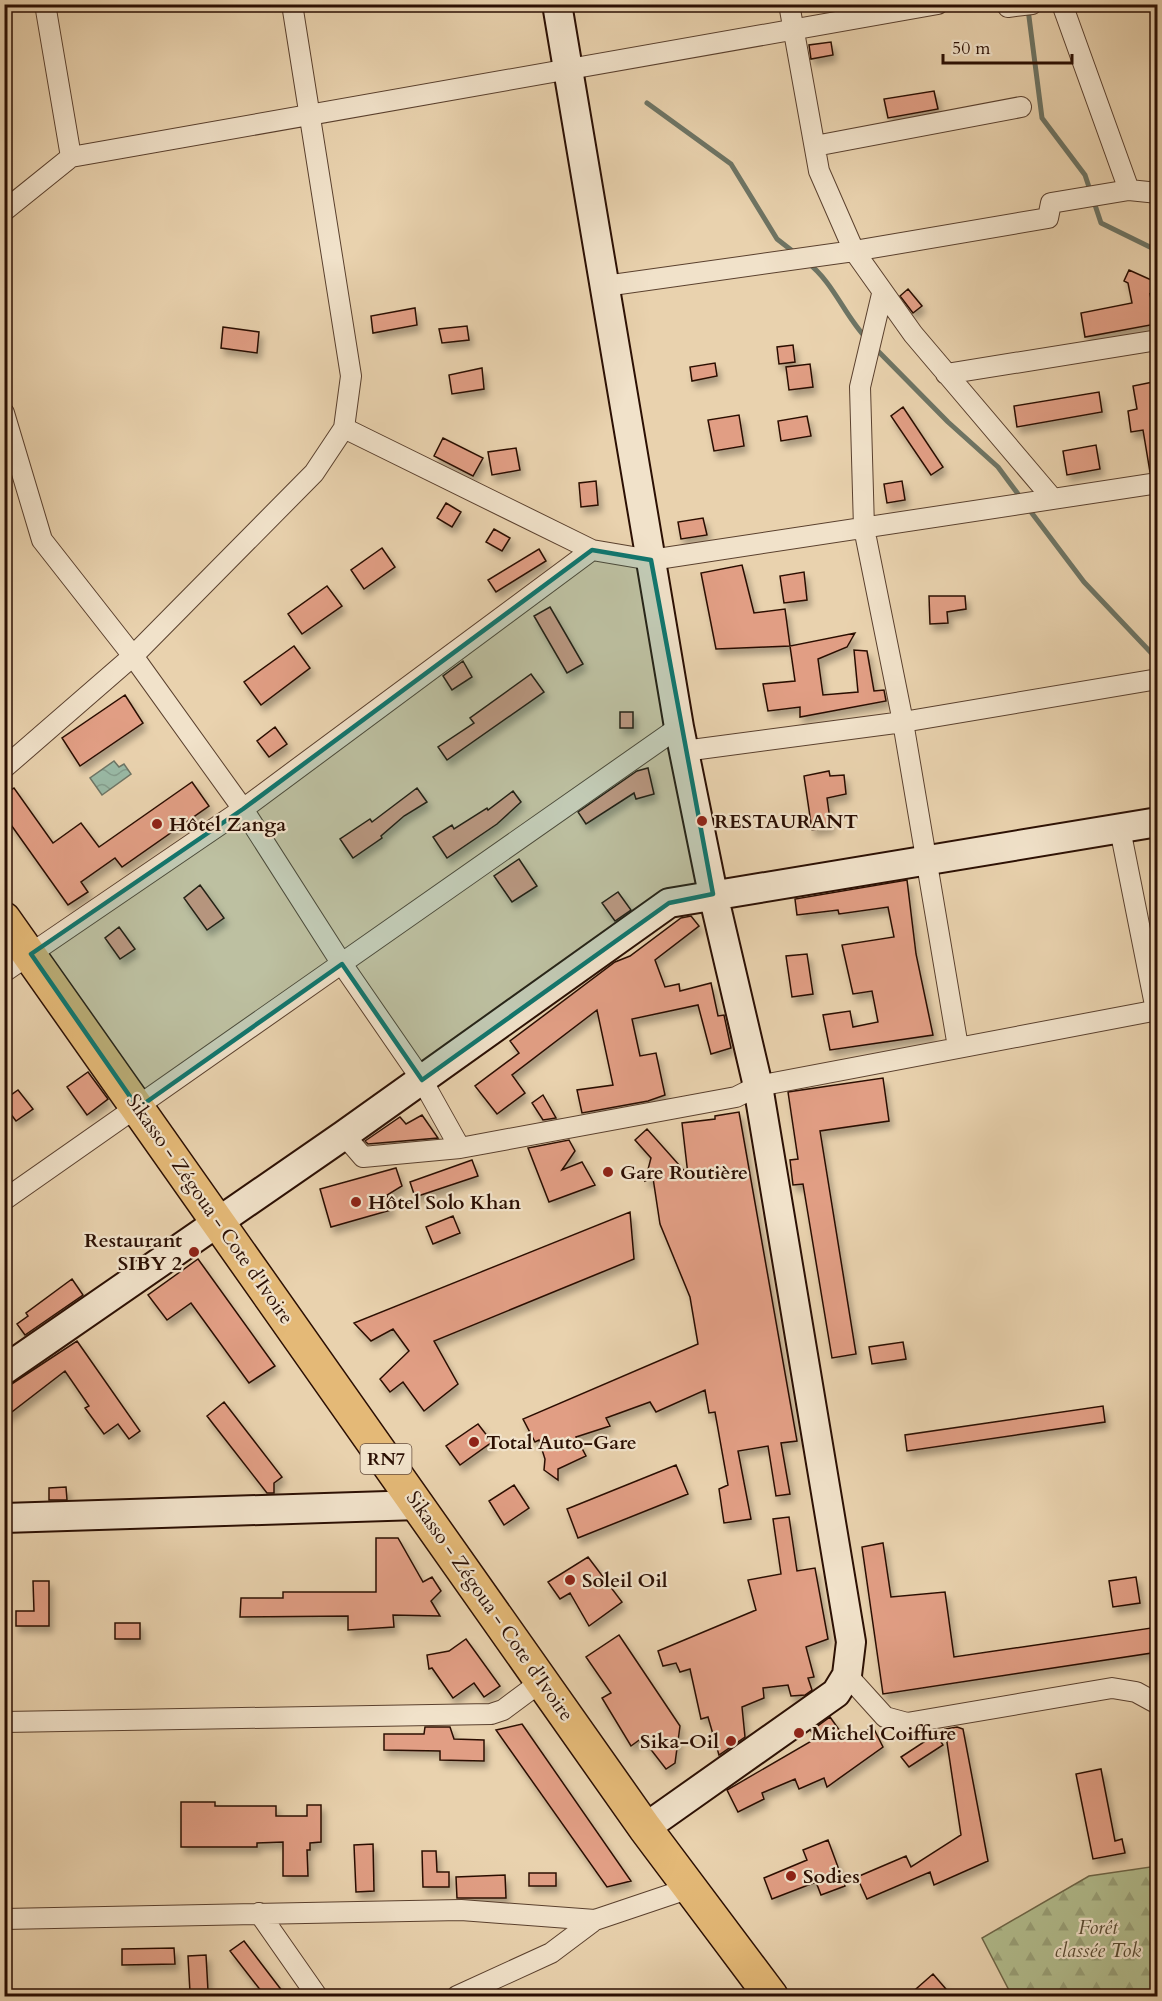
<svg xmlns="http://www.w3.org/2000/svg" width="1162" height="2001" viewBox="0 0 1162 2001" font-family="Cardo,serif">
  <defs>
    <pattern id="forest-firs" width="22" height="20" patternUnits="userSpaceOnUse" patternTransform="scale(1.5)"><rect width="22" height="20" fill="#b2bd8e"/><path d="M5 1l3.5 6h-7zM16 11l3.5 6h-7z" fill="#99a179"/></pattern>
    <pattern id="water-waves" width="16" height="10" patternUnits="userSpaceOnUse" patternTransform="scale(1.5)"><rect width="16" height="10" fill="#99b8a4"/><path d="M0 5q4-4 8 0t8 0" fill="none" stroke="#849d8c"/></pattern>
    <filter id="shadow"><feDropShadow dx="3.5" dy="6" stdDeviation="3" flood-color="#0004"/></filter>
  </defs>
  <rect width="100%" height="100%" fill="#e9d2ae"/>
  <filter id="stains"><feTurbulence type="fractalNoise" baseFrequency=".00333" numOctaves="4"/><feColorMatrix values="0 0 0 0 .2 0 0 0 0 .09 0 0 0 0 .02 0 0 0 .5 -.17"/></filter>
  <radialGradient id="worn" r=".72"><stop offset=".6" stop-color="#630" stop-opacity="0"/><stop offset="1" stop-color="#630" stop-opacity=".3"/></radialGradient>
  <path fill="url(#forest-firs)" stroke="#6e6648" stroke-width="1.5" d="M1157,1866V1996H1012L982,1938L1089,1876Z"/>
  <path fill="url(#water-waves)" stroke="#6d7464" stroke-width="1.5" d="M114,761L119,767L124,764L131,774L102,795L90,778Z"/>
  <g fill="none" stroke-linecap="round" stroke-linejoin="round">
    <path stroke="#6d7464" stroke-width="5" d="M1028,9L1042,118L1085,175L1101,223L1158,251
      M647,103L731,164L777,239L795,253
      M807,262C834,283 844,315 867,339
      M875,348L948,422L998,467L1021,498
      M1028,508L1084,582L1158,660"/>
  </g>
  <path fill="#e19e84" stroke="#2b0f03" stroke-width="1.5" filter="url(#shadow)" d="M831,42L833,55L811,59L809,45Z
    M934,91L938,109L888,118L884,99Z
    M1129,270L1158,283V298L1150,294L1156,324L1085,337L1081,313L1132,303L1128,283L1124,281Z
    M908,289L922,306L913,313L900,296Z
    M415,308L417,325L373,333L371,316Z
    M467,326L469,340L442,343L439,329Z
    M223,327L259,332L257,353L221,348Z
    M793,345L795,362L779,364L777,347Z
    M715,363L717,376L692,381L690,367Z
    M810,364L813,387L789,390L786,367Z
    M482,368L484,389L452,394L449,375Z
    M1158,381V471L1150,472L1143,430L1131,432L1128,411L1137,409L1133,386Z
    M1099,392L1102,412L1017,427L1014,406Z
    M903,407L943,467L931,475L891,416Z
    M739,415L744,446L714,451L708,420Z
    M807,416L811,436L781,441L778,421Z
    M443,438L483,458L473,476L434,456Z
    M1096,445L1100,469L1067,475L1063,451Z
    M516,448L520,470L492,475L488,452Z
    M596,481L598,505L581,507L579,483Z
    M902,481L905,500L887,503L884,484Z
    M446,503L461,512L452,527L437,518Z
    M703,518L707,535L681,539L678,522Z
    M494,529L510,538L502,551L486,542Z
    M382,548L395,567L364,589L351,570Z
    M539,549L546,561L496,592L488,580Z
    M742,565L754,613L785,609L790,646L716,649L701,573Z
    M804,572L807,600L784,603L780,576Z
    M327,586L342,606L302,634L288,614Z
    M929,596H965L966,609L947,612L948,623L930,624Z
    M550,607L583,664L567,673L534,616Z
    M855,633L847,647L818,659L823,695L858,692L854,650L867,651L874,691L884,690L886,701L800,717V707L768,711L763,684L795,681L790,646Z
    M294,646L310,668L261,705L244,682Z
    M463,661L472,677L452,690L443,676Z
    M531,674L544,692L447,760L438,747L474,723L470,718Z
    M125,695L143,723L80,766L62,738Z
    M620,712H633V728H620Z
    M275,727L287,744L269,757L257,741Z
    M648,768L654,794L636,799L634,793L586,824L578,812L637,771Z
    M829,771L830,776L844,775L846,794L827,798L831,827L812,830L804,776Z
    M192,782L209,806L122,867L115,858L81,882L88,892L68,905L4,815V795L14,788L53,843L81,823L99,847Z
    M417,788L427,802L404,816L381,836L382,838L353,858L340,839L370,819L372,822Z
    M513,791L521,802L497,824L447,858L433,837L452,825L454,829L487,808L488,810Z
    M519,859L537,886L512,902L494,876Z
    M907,880L916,954L933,1035L830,1050L823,1015L850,1011L853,1027L878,1022L872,991L853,994L842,945L894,937L888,907L839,914L838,910L797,915L795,899Z
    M200,885L224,918L207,930L184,898Z
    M618,892L631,910L615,921L602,903Z
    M691,916L699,926L655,960L665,987L679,984L680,991L711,983L718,1016L724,1015L731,1048L711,1054L698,1005L632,1019L640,1056L656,1053L665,1095L648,1101L582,1113L577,1090L613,1085L597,1010L512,1075L525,1093L497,1114L475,1086L519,1053L510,1041L615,962L630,956L681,918Z
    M119,927L135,949L120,959L105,938Z
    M807,954L813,994L792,997L786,956Z
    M88,1072L108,1099L87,1115L67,1087Z
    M883,1078L889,1121L820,1131L856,1354L832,1358L803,1184L793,1185L790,1160L798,1159L788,1092Z
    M18,1090L33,1109L16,1121L4,1105V1100Z
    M543,1095L556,1118L543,1120L532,1103Z
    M739,1112L797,1441L781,1443L790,1494L776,1496L768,1446L738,1451L751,1519L724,1523L719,1489L728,1485L715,1412L709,1413L705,1390L656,1412L650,1402L606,1418L610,1426L576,1437L586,1456L558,1469V1480L544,1470L545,1459L539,1440L535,1442L523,1419L698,1344L690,1297L660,1224L653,1178L645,1181L651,1158L635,1140L647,1129L688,1175L682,1123L715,1119V1116Z
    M422,1115L438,1138L368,1144L365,1141L400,1117L406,1124Z
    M569,1140L575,1151L562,1170L582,1162L595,1185L549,1202L528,1148Z
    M472,1160L478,1176L415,1197L410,1182Z
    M396,1168L402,1186L387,1195L391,1210L331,1227L320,1189Z
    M630,1212L634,1259L434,1341L458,1384L424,1411L403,1382L390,1392L380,1379L409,1351L393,1329L371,1341L354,1323Z
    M453,1216L460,1233L433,1244L426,1227Z
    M198,1259L275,1366L249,1383L191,1303L167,1320L148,1295Z
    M72,1279L83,1295L25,1335L17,1324L28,1316L26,1313Z
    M77,1341L140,1431L129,1439L118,1424L104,1434L85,1408L89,1406L65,1371L4,1418V1389Z
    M903,1342L906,1359L872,1364L869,1347Z
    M224,1402L282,1477L274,1483V1493H267L207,1416Z
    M1103,1406L1105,1422L907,1451L905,1435Z
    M478,1424L492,1442L460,1465L446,1446Z
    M676,1465L688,1494L578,1538L567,1509Z
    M514,1485L529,1508L504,1525L489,1501Z
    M66,1487L67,1500H49V1488Z
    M789,1517L797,1571L815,1568L828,1639L806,1647L814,1677L808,1678L812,1690L805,1695L791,1696L788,1685L763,1688L764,1698L742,1707L745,1737L719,1755L708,1717L701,1719L690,1669L680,1672L676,1663L663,1666L658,1651L756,1610L748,1580L781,1574L773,1519Z
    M376,1538H398L423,1582L432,1577L441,1591L431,1601L440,1616L393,1615L394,1627L348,1630V1616L240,1617L241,1598H283V1592H376Z
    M883,1543L891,1597L945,1592L954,1657L1158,1627V1652L883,1694L862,1547Z
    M588,1557L622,1602L589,1626L570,1593L560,1599L548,1582Z
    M1136,1577L1140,1603L1113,1607L1109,1581Z
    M33,1581H49V1626H16V1611H34Z
    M115,1623H140V1639H115Z
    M619,1635L680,1726L675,1763L666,1769L642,1738L631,1746L602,1698L611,1693L586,1657Z
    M466,1639L500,1686L484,1697L474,1683L453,1698L432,1668L429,1669L427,1655L449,1651Z
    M830,1717L847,1741L873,1727L883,1747L827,1787L824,1778L799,1789L795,1779L762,1793L764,1799L738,1812L727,1790L815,1739L811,1731Z
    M522,1724L631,1881L607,1887L496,1730Z
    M425,1727H450L454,1739L484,1740V1761L440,1760V1751L384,1750V1734H424Z
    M957,1727L963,1729L988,1861L934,1885L930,1872L867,1899L857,1877L906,1856L911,1867L961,1835L945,1729Z
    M936,1734L943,1745L909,1767L901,1757Z
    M1101,1769L1115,1841L1122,1839L1125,1853L1093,1859L1076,1774Z
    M181,1802H215V1806H276V1816H307V1805H321V1842L310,1843V1850H307L308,1876H283V1842L257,1843V1847H181Z
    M828,1840L845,1886L821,1895L816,1882L772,1899L764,1878L807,1860L803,1850Z
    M373,1844L374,1891L356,1892L354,1845Z
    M422,1851H436L437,1872H449V1887H423Z
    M529,1873H556V1886H529Z
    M505,1875L506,1898H457L456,1877Z
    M244,1941L286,1996H265L230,1951Z
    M174,1948L175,1964L122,1965V1949Z
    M206,1955L208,1991L190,1992L188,1956Z
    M933,1974L952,1996H908Z"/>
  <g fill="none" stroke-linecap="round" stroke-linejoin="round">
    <g stroke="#5a402e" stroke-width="22">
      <path id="street" d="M45,4L71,157
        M789,4L819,171L854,251L913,334L1053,499
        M1006,4L1008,7L1032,4
        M1062,4L1129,190L1158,193
        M815,146L1021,107
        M4,211L71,157L938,4
        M605,286L854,251L1048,218L1051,203L1129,190
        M882,294L860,387L864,528L903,722L958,1047
        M946,374L1158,340
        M4,413L42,540L133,656L243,809L342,964L422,1080L460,1148
        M344,428L592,550L651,560L1158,483
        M684,751L903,722L1158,679
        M4,768L133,656L314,473L344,428L351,376L292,4
        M1120,829L1156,1010
        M4,972L243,809L592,550
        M344,1135L363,1157L460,1148L736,1097L758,1086L1158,1010
        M4,1200L679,727
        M847,1675L885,1717L907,1723L1112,1688L1136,1692L1158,1704
        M4,1722L491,1714L503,1710L542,1681
        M259,1913L317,1996
        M4,1919L461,1910L595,1920L690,1888
        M457,1996L551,1953L595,1920"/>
    </g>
    <g stroke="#2b0f03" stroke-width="32">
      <path id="secondary" d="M557,4L679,727L713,894L758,1086L851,1642L847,1675L836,1693L645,1828
        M4,1370L344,1135L669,903L1158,822
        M4,1518L419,1505"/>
    </g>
    <g stroke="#2b0f03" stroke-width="36">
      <path id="highway" d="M4,919L645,1828L771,1996"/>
    </g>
    <use href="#street" stroke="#f1e2ca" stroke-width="20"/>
    <use href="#secondary" stroke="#f1e2ca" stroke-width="28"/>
    <use href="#highway" stroke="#e4b977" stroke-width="33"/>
  </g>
  <path fill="#0f766e" fill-opacity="0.2" stroke="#0f766e" stroke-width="4.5" stroke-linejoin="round" d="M592,550L651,560L713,894L669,903L422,1080L342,964L138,1108L31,954L243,809Z"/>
  <g fill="#8f2418" stroke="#f1e2ca" stroke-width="2">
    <circle cx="702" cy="821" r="6"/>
    <circle cx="157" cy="824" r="6"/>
    <circle cx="608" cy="1172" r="6"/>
    <circle cx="356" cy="1202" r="6"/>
    <circle cx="194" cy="1252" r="6"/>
    <circle cx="474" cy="1442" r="6"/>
    <circle cx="570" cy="1580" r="6"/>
    <circle cx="799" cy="1733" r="6"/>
    <circle cx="731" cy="1741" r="6"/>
    <circle cx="791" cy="1876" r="6"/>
  </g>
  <g text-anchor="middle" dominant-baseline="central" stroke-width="4.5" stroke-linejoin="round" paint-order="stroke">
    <rect fill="#f1e2ca" stroke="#664e3f" stroke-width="1.5" x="360.5" y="1444" width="51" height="30" rx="4.5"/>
    <g font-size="18" font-weight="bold" fill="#2b0f03">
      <text x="386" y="1459">RN7</text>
    </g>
    <g font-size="20" font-weight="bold" fill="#2b0f03" stroke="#f1e2ca" text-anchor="start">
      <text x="714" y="821">RESTAURANT</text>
      <text x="169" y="824">Hôtel Zanga</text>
      <text x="620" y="1172">Gare Routière</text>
      <text x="368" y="1202">Hôtel Solo Khan</text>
      <text x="182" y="1240" text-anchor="end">Restaurant<tspan x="182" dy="23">SIBY 2</tspan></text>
      <text x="486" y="1442">Total Auto-Gare</text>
      <text x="582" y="1580">Soleil Oil</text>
      <text x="811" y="1733">Michel Coiffure</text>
      <text x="719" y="1741" text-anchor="end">Sika-Oil</text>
      <text x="803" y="1876">Sodies</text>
    </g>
    <g font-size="20" fill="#2b0f03" stroke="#f1e2ca">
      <text transform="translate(210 1209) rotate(55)">Sikasso - Zégoua - Cote d'Ivoire</text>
      <text transform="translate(490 1606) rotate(55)">Sikasso - Zégoua - Cote d'Ivoire</text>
    </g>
    <g font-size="20" font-style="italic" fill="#5a4c34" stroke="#f1e2ca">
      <text x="1098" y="1927">Forêt<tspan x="1098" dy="23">classée Tok</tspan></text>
    </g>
  </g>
  <rect width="1162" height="2001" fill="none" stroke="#e9d2ae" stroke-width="24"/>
  <rect x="6" y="6" width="1150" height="1989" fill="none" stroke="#2b0f03" stroke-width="3"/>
  <rect x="12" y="12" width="1138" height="1977" fill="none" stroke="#2b0f03" stroke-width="1.5"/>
  <path d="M943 54v9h129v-9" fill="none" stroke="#2b0f03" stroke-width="3"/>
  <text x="952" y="54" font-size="18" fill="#2b0f03" stroke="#f1e2ca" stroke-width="4.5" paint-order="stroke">50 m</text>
  <rect width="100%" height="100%" filter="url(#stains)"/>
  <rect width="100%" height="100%" fill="url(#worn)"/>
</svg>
